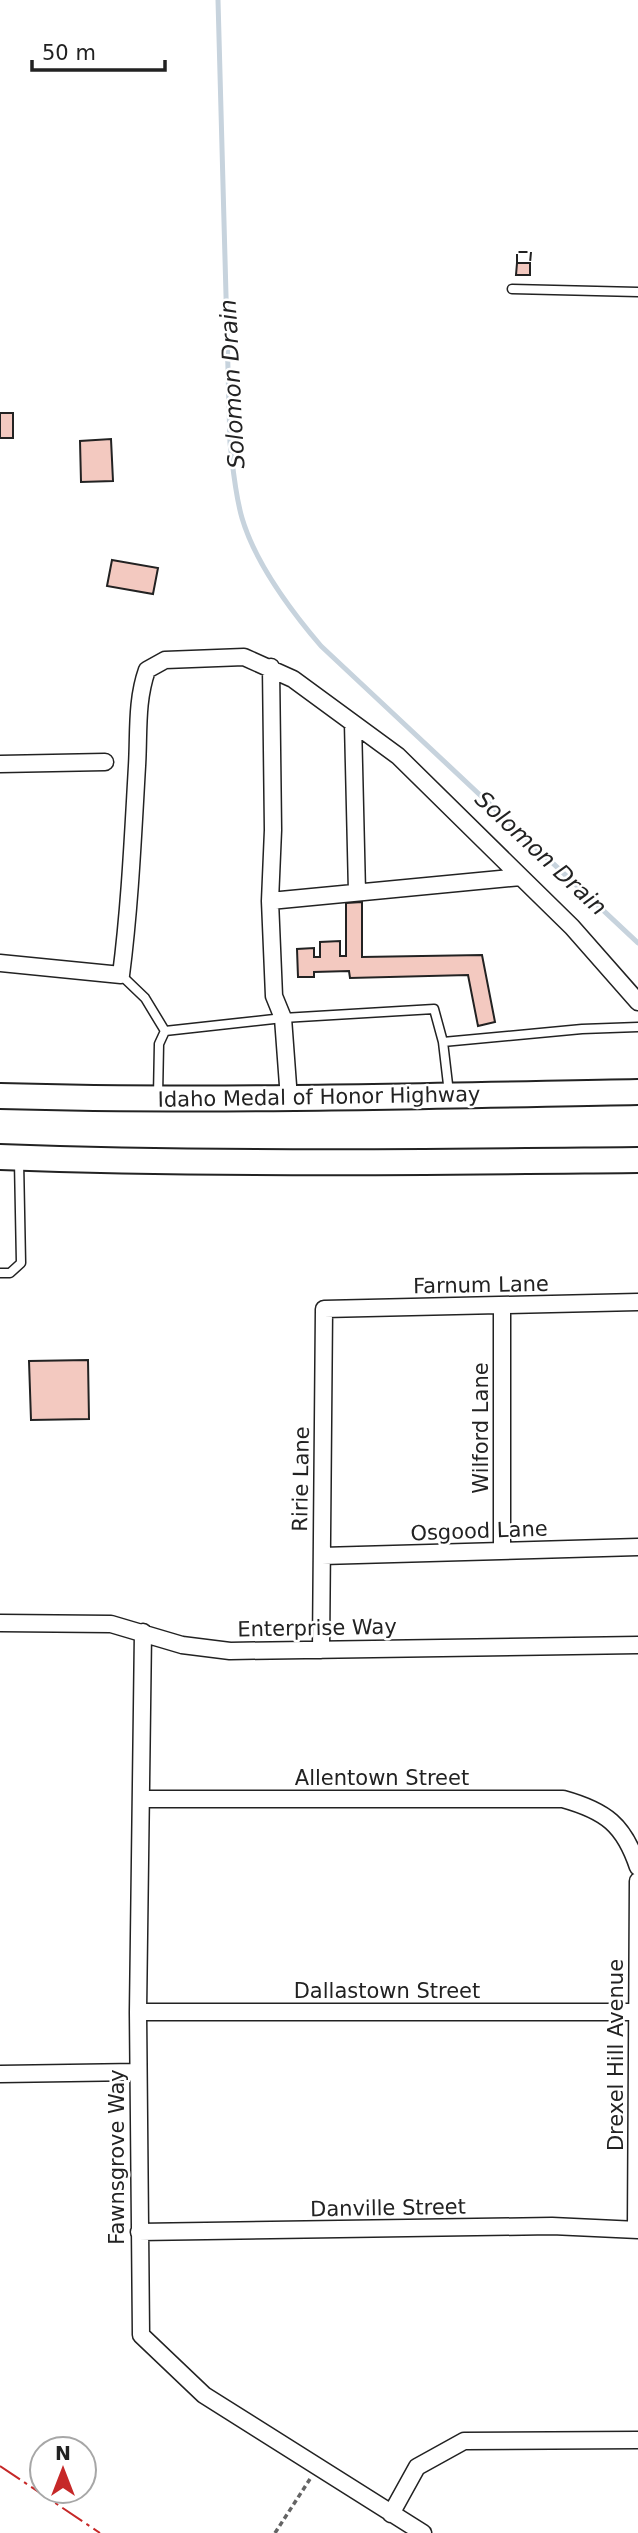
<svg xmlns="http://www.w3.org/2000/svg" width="638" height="2533" viewBox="0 0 638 2533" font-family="'DejaVu Sans',sans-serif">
  <rect width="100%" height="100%" fill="#fff"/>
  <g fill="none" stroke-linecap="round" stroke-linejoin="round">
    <path stroke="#c7d3dd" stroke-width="5" d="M218,0L230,443C233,468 235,494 242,518C255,562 292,612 321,646L638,943"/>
  </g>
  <path fill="#f3c9c0" stroke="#222" stroke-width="2" d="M517,263H530V275H516Z
    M0,413H13V438H0Z
    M111,439L113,481L81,482L80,441Z
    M112,560L158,568L153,594L107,586Z
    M362,902V957L482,955L495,1022L478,1026L468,975L350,978L349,971L314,972V977H298L297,949L314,948V957H320V942L340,941V956H346V903Z
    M88,1360L89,1419L31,1420L29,1361Z"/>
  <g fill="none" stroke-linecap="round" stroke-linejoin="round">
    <g stroke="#222" stroke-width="11">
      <path id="lane" d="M512,289L638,292
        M121,975L145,998L165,1031
        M443,1042L582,1029L638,1027
        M158,1096L159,1044L165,1031L283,1018L434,1009L443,1042L449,1093
        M0,1273H10L21,1263L19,1161"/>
    </g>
    <g stroke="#222" stroke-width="19">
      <path id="street" d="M271,667L273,830L270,901L274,996L283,1018L289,1099
        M353,723L357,892
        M0,764L105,762
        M270,901L521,877L572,927L638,1002
        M0,963L121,975C130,905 133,835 137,766C139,733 136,701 147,670L165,660L244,657L293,679L398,756L521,877
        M502,1305V1551
        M322,1556L638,1547
        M0,1623L111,1624L182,1645L230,1651L638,1645
        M143,1632L138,2012L141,2335L204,2395L423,2533
        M321,1650L324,1309L638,1302
        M141,1799H563C606,1811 624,1825 638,1867
        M138,2012H637
        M0,2074L138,2072
        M636,2229L638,1881
        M139,2232L552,2226L638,2230
        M391,2514L417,2467L464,2441L638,2440"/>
    </g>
    <g stroke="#222" stroke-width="28">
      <path id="primary" d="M0,1096C213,1102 425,1096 638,1092
        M0,1157C213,1165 425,1162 638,1160"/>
    </g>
    <path stroke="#646464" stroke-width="3.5" stroke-dasharray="5 3.5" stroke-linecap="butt" d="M275,2533L310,2479"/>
    <use href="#lane" stroke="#fff" stroke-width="8"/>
    <use href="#street" stroke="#fff" stroke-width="16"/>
    <use href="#primary" stroke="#fff" stroke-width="24"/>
    <path stroke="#222" stroke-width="2" stroke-dasharray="9 3.5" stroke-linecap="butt" d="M517,263V252H531L530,263"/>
    <path stroke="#c62828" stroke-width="2" stroke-dasharray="24 5 3.5 5" stroke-linecap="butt" d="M0,2466L100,2533"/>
  </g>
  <g text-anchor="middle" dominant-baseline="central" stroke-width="5" stroke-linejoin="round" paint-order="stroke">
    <g font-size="21" fill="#222" stroke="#fff">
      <text transform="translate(319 1097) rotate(-1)">Idaho Medal of Honor Highway</text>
      <text transform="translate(481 1285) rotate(-1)">Farnum Lane</text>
      <text transform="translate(481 1428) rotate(-90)">Wilford Lane</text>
      <text transform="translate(301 1479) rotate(-89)">Ririe Lane</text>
      <text transform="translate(479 1531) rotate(-2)">Osgood Lane</text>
      <text transform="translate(317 1628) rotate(-1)">Enterprise Way</text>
      <text x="382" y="1778">Allentown Street</text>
      <text x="387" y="1991">Dallastown Street</text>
      <text transform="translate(616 2055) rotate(-90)">Drexel Hill Avenue</text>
      <text transform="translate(117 2157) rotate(-90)">Fawnsgrove Way</text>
      <text transform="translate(388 2208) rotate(-1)">Danville Street</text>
    </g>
    <g font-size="23" font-style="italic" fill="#222" stroke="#fff">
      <text transform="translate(232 384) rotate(-93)">Solomon Drain</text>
      <text transform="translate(541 853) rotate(43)">Solomon Drain</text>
    </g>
  </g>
  <g transform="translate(63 2470)"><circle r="33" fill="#ffffff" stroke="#a7a7a7" stroke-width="2"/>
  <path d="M0-5L12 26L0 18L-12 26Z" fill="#c62828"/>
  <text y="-10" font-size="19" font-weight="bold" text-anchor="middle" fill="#222222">N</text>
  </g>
  <path d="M32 60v10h133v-10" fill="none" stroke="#222222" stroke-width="3.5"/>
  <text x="42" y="60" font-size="21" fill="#222222" stroke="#ffffff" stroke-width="5" paint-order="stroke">50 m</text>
</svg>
